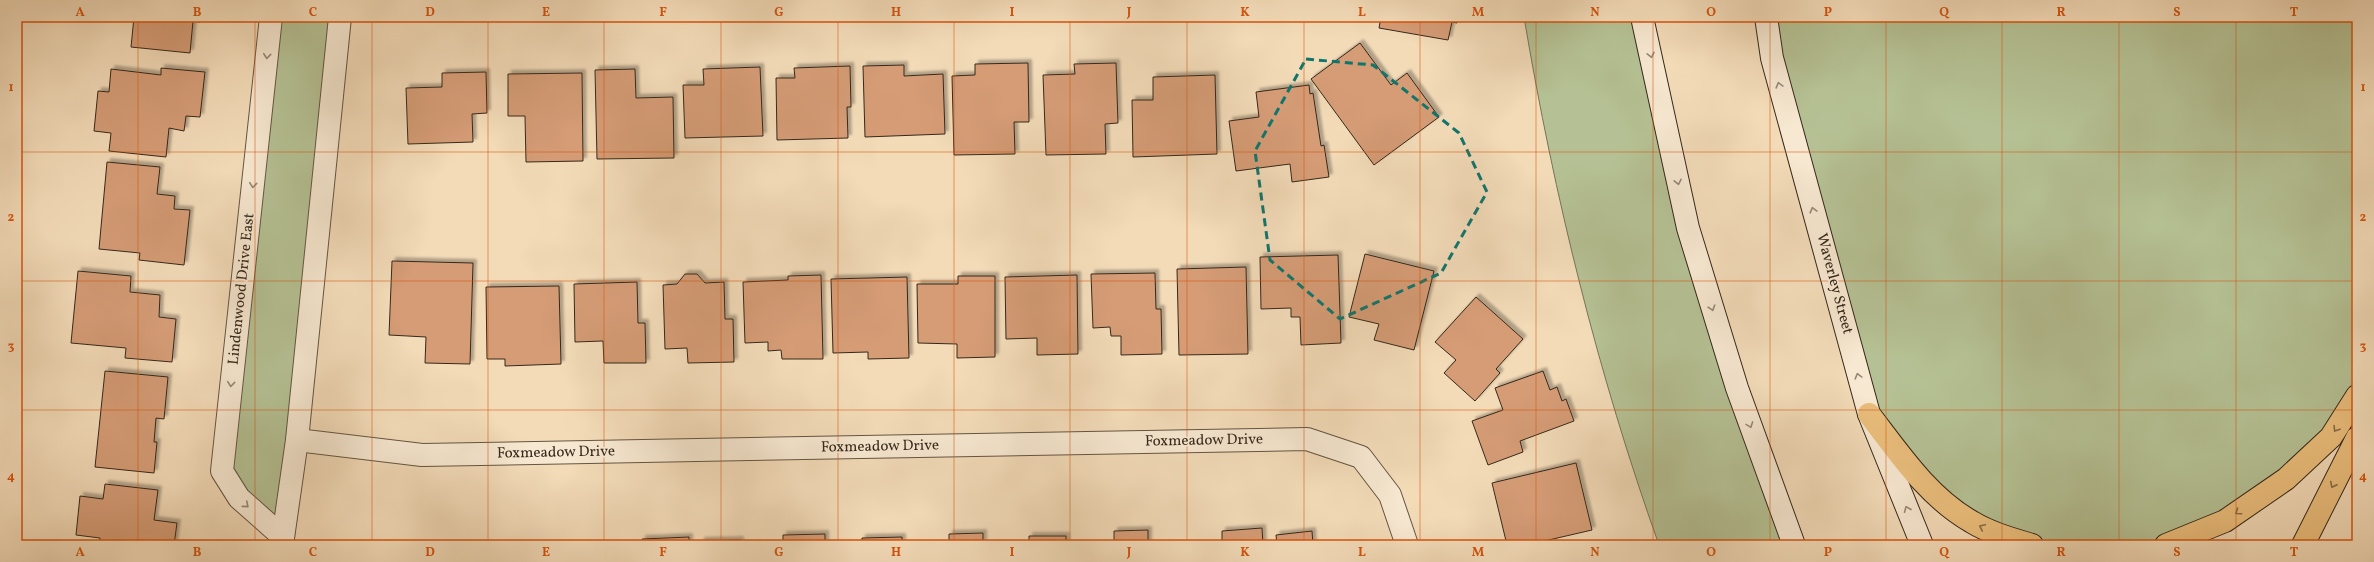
<svg xmlns="http://www.w3.org/2000/svg" width="2374" height="562" viewBox="0 0 2374 562" font-family="Vollkorn,serif">
  <defs>
    <filter id="shadow"><feDropShadow dx="3.5" dy="-3.5" stdDeviation="1" flood-color="#0004"/></filter>
  </defs>
  <rect width="100%" height="100%" fill="#f3dbb8"/>
  <filter id="stains"><feTurbulence type="fractalNoise" baseFrequency=".005" numOctaves="4"/><feColorMatrix values="0 0 0 0 .2 0 0 0 0 .09 0 0 0 0 .02 0 0 0 .5 -.17"/></filter>
  <radialGradient id="worn" r=".72"><stop offset=".6" stop-color="#630" stop-opacity="0"/><stop offset="1" stop-color="#630" stop-opacity=".3"/></radialGradient>
  <path fill="#b5c194" stroke="#757458" d="M271,17H340L283,537L222,471Z
    M1524,17H1642L1688,228L1794,545H1659C1598,374 1554,196 1524,17Z
    M1766,17H2357V396L2286,479L2166,545H2032L1971,522L1869,414Z"/>
  <path fill="#d59c76" stroke="#35281b" filter="url(#shadow)" d="M134,17H200V22L193,21L190,53L131,47Z
    M1381,17H1458L1457,23L1452,22L1448,40L1379,28Z
    M1360,43L1391,85L1407,73L1439,117L1374,165L1311,79Z
    M1028,63L1029,122H1014L1015,154L954,155L952,76L975,75V64Z
    M1116,63L1118,123L1105,124L1106,154L1046,155L1043,75L1075,74L1074,64Z
    M904,65V76L943,74L945,134L865,137L863,66Z
    M850,66L851,107H847L848,138L777,140L776,78H795L794,68Z
    M760,67L763,136L685,138L683,85H704L703,69Z
    M161,68L205,72L200,117L186,116L184,131L169,128L166,157L109,151L111,133L94,131L98,91L109,92L111,69L161,75Z
    M635,69L636,98L673,97L674,158L597,159L595,70Z
    M486,72L487,113L472,114L473,142L408,144L406,88L442,87V73Z
    M582,73L583,161L526,162L525,116H508V74Z
    M1215,75L1217,154L1133,157L1132,100H1153V77Z
    M1309,85L1310,94L1313,93L1321,146L1324,145L1329,177L1292,182L1290,164L1236,171L1229,121L1259,117L1256,92Z
    M107,162L160,167L157,194L175,196L174,209L190,210L184,265L139,260L140,253L99,249Z
    M1365,254L1434,271L1414,350L1374,340L1379,324L1349,317Z
    M1338,255L1341,343L1301,345L1300,317H1291V308L1261,309L1260,257Z
    M392,261L473,263L470,364L425,363L426,337L389,335Z
    M1246,267L1248,354L1179,355L1177,269Z
    M78,271L131,276L130,292L160,295L159,317L176,319L172,362L125,358L126,348L71,343Z
    M1155,273L1156,309H1161L1162,354L1121,355V336H1111L1110,327L1093,328L1091,274Z
    M685,274H697L705,283L724,282L725,319H733L734,362L688,363L687,348L665,349L663,285L677,284Z
    M821,275L823,359H782L781,350L768,351V342L745,343L743,282L788,280V276Z
    M1077,275L1078,354L1037,355V338L1006,339L1005,277Z
    M958,276H995V357L957,358V344L918,343L917,284H958Z
    M907,277L909,358L868,359V352L833,353L831,279Z
    M637,282L638,323H645L646,363H604L603,341L575,342L574,284Z
    M559,286L561,364L505,366V359H487L486,287Z
    M1476,297L1523,339L1496,369L1500,373L1475,401L1444,373L1456,360L1435,342Z
    M105,371L168,377L164,419L156,418L154,442H157L154,473L95,467Z
    M1543,371L1550,390L1557,387L1562,401L1566,399L1574,421L1520,441L1523,452L1488,465L1472,421L1503,410L1495,388Z
    M1576,463L1592,530L1527,545H1507L1492,483Z
    M105,484L158,490L154,520L177,523L174,545H99L100,538L76,535L80,496L103,499Z
    M1262,528L1263,545H1222V531Z
    M1148,530V545H1114V531Z
    M1312,531L1313,545H1277L1276,535Z
    M983,533V545H949V534Z
    M825,534V545H854H783V535Z
    M1029,536H1066V545H1029Z
    M689,537V545H642V539Z
    M902,537V545H862V538Z
    M740,540V545H701V541Z"/>
  <g fill="none" stroke-linecap="round" stroke-linejoin="round">
    <g stroke="#645542" stroke-width="24">
      <path id="minor" d="M271,17L222,471L239,498L283,537
        M297,440L422,455L1307,439L1361,457L1390,495L1407,545"/>
    </g>
    <g stroke="#645542" stroke-width="24">
      <path id="tertiary" d="M282,545L297,440L340,17"/>
    </g>
    <g stroke="#35281b" stroke-width="24">
      <path id="secondary" d="M1642,17L1688,228L1737,388L1794,545
        M1766,17L1772,58L1869,414L1922,545"/>
    </g>
    <g stroke="#35281b" stroke-width="24">
      <path id="primary" d="M1869,414C1899,453 1928,497 1972,522C1990,533 2012,539 2032,545
        M2166,545L2225,521L2286,479L2331,437L2357,396
        M2303,545L2357,438"/>
    </g>
    <use href="#minor" stroke="#f7e8d1" stroke-width="22"/>
    <use href="#tertiary" stroke="#f7e8d1" stroke-width="22"/>
    <use href="#secondary" stroke="#f7e8d1" stroke-width="22"/>
    <use href="#primary" stroke="#eabe7c" stroke-width="22"/>
  </g>
  <defs><path id="oneway-chevron" d="M-2-3.5L2.5 0L-2 3.5" fill="none" stroke-width="1.6" stroke-linecap="round" stroke-linejoin="round"/></defs>
  <g stroke="#968876">
    <use href="#oneway-chevron" transform="translate(1651 55) rotate(78)"/>
    <use href="#oneway-chevron" transform="translate(267 56) rotate(96)"/>
    <use href="#oneway-chevron" transform="translate(1779 85) rotate(-105)"/>
    <use href="#oneway-chevron" transform="translate(1678 182) rotate(78)"/>
    <use href="#oneway-chevron" transform="translate(253 185) rotate(96)"/>
    <use href="#oneway-chevron" transform="translate(1813 210) rotate(-105)"/>
    <use href="#oneway-chevron" transform="translate(1712 308) rotate(73)"/>
    <use href="#oneway-chevron" transform="translate(1858 376) rotate(-105)"/>
    <use href="#oneway-chevron" transform="translate(231 384) rotate(96)"/>
    <use href="#oneway-chevron" transform="translate(1750 425) rotate(70)"/>
    <use href="#oneway-chevron" transform="translate(246 505) rotate(41)"/>
    <use href="#oneway-chevron" transform="translate(1907 509) rotate(-112)"/>
  </g>
  <g stroke="#866c47">
    <use href="#oneway-chevron" transform="translate(2336 429) rotate(122)"/>
    <use href="#oneway-chevron" transform="translate(2333 485) rotate(117)"/>
    <use href="#oneway-chevron" transform="translate(2238 512) rotate(145)"/>
    <use href="#oneway-chevron" transform="translate(1982 527) rotate(-155)"/>
  </g>
  <path fill="none" stroke="#0f766e" stroke-width="3" stroke-dasharray="8 5" stroke-linejoin="round" d="M1306,59L1373,65L1459,133L1487,192L1441,273L1340,319L1270,260L1255,151Z"/>
  <path fill="none" stroke="#d6540e" stroke-width="1" stroke-opacity="0.55" d="M138,17V545M255,17V545M372,17V545M488,17V545M604,17V545M721,17V545M838,17V545M954,17V545M1070,17V545M1187,17V545M1304,17V545M1420,17V545M1536,17V545M1653,17V545M1770,17V545M1886,17V545M2002,17V545M2119,17V545M2236,17V545M17,152H2357M17,281H2357M17,410H2357"/>
  <g text-anchor="middle" dominant-baseline="central" stroke-width="3.5" stroke-linejoin="round" paint-order="stroke">
    <g font-size="15" fill="#35281b" stroke="#f7e8d1">
      <text transform="translate(1834 284) rotate(75)">Waverley Street</text>
      <text transform="translate(242 289) rotate(-84)">Lindenwood Drive East</text>
      <text transform="translate(1204 441) rotate(-1)">Foxmeadow Drive</text>
      <text transform="translate(880 447) rotate(-1)">Foxmeadow Drive</text>
      <text transform="translate(556 453) rotate(-1)">Foxmeadow Drive</text>
    </g>
  </g>
  <rect width="2374" height="562" fill="none" stroke="#f3dbb8" stroke-width="44"/>
  <rect x="22" y="22" width="2330" height="518" fill="none" stroke="#d6540e" stroke-width="1.5"/>
  <g font-size="13" text-anchor="middle" font-weight="bold" fill="#d6540e">
    <text x="80" y="16">A</text>
    <text x="197" y="16">B</text>
    <text x="313" y="16">C</text>
    <text x="430" y="16">D</text>
    <text x="546" y="16">E</text>
    <text x="663" y="16">F</text>
    <text x="779" y="16">G</text>
    <text x="896" y="16">H</text>
    <text x="1012" y="16">I</text>
    <text x="1129" y="16">J</text>
    <text x="1245" y="16">K</text>
    <text x="1362" y="16">L</text>
    <text x="1478" y="16">M</text>
    <text x="1595" y="16">N</text>
    <text x="1711" y="16">O</text>
    <text x="1828" y="16">P</text>
    <text x="1944" y="16">Q</text>
    <text x="2061" y="16">R</text>
    <text x="2177" y="16">S</text>
    <text x="2294" y="16">T</text>
    <text x="11" y="91">1</text>
    <text x="2363" y="91">1</text>
    <text x="11" y="221">2</text>
    <text x="2363" y="221">2</text>
    <text x="11" y="350">3</text>
    <text x="2363" y="350">3</text>
    <text x="11" y="480">4</text>
    <text x="2363" y="480">4</text>
    <text x="80" y="556">A</text>
    <text x="197" y="556">B</text>
    <text x="313" y="556">C</text>
    <text x="430" y="556">D</text>
    <text x="546" y="556">E</text>
    <text x="663" y="556">F</text>
    <text x="779" y="556">G</text>
    <text x="896" y="556">H</text>
    <text x="1012" y="556">I</text>
    <text x="1129" y="556">J</text>
    <text x="1245" y="556">K</text>
    <text x="1362" y="556">L</text>
    <text x="1478" y="556">M</text>
    <text x="1595" y="556">N</text>
    <text x="1711" y="556">O</text>
    <text x="1828" y="556">P</text>
    <text x="1944" y="556">Q</text>
    <text x="2061" y="556">R</text>
    <text x="2177" y="556">S</text>
    <text x="2294" y="556">T</text>
  </g>
  <rect width="100%" height="100%" filter="url(#stains)"/>
  <rect width="100%" height="100%" fill="url(#worn)"/>
</svg>
